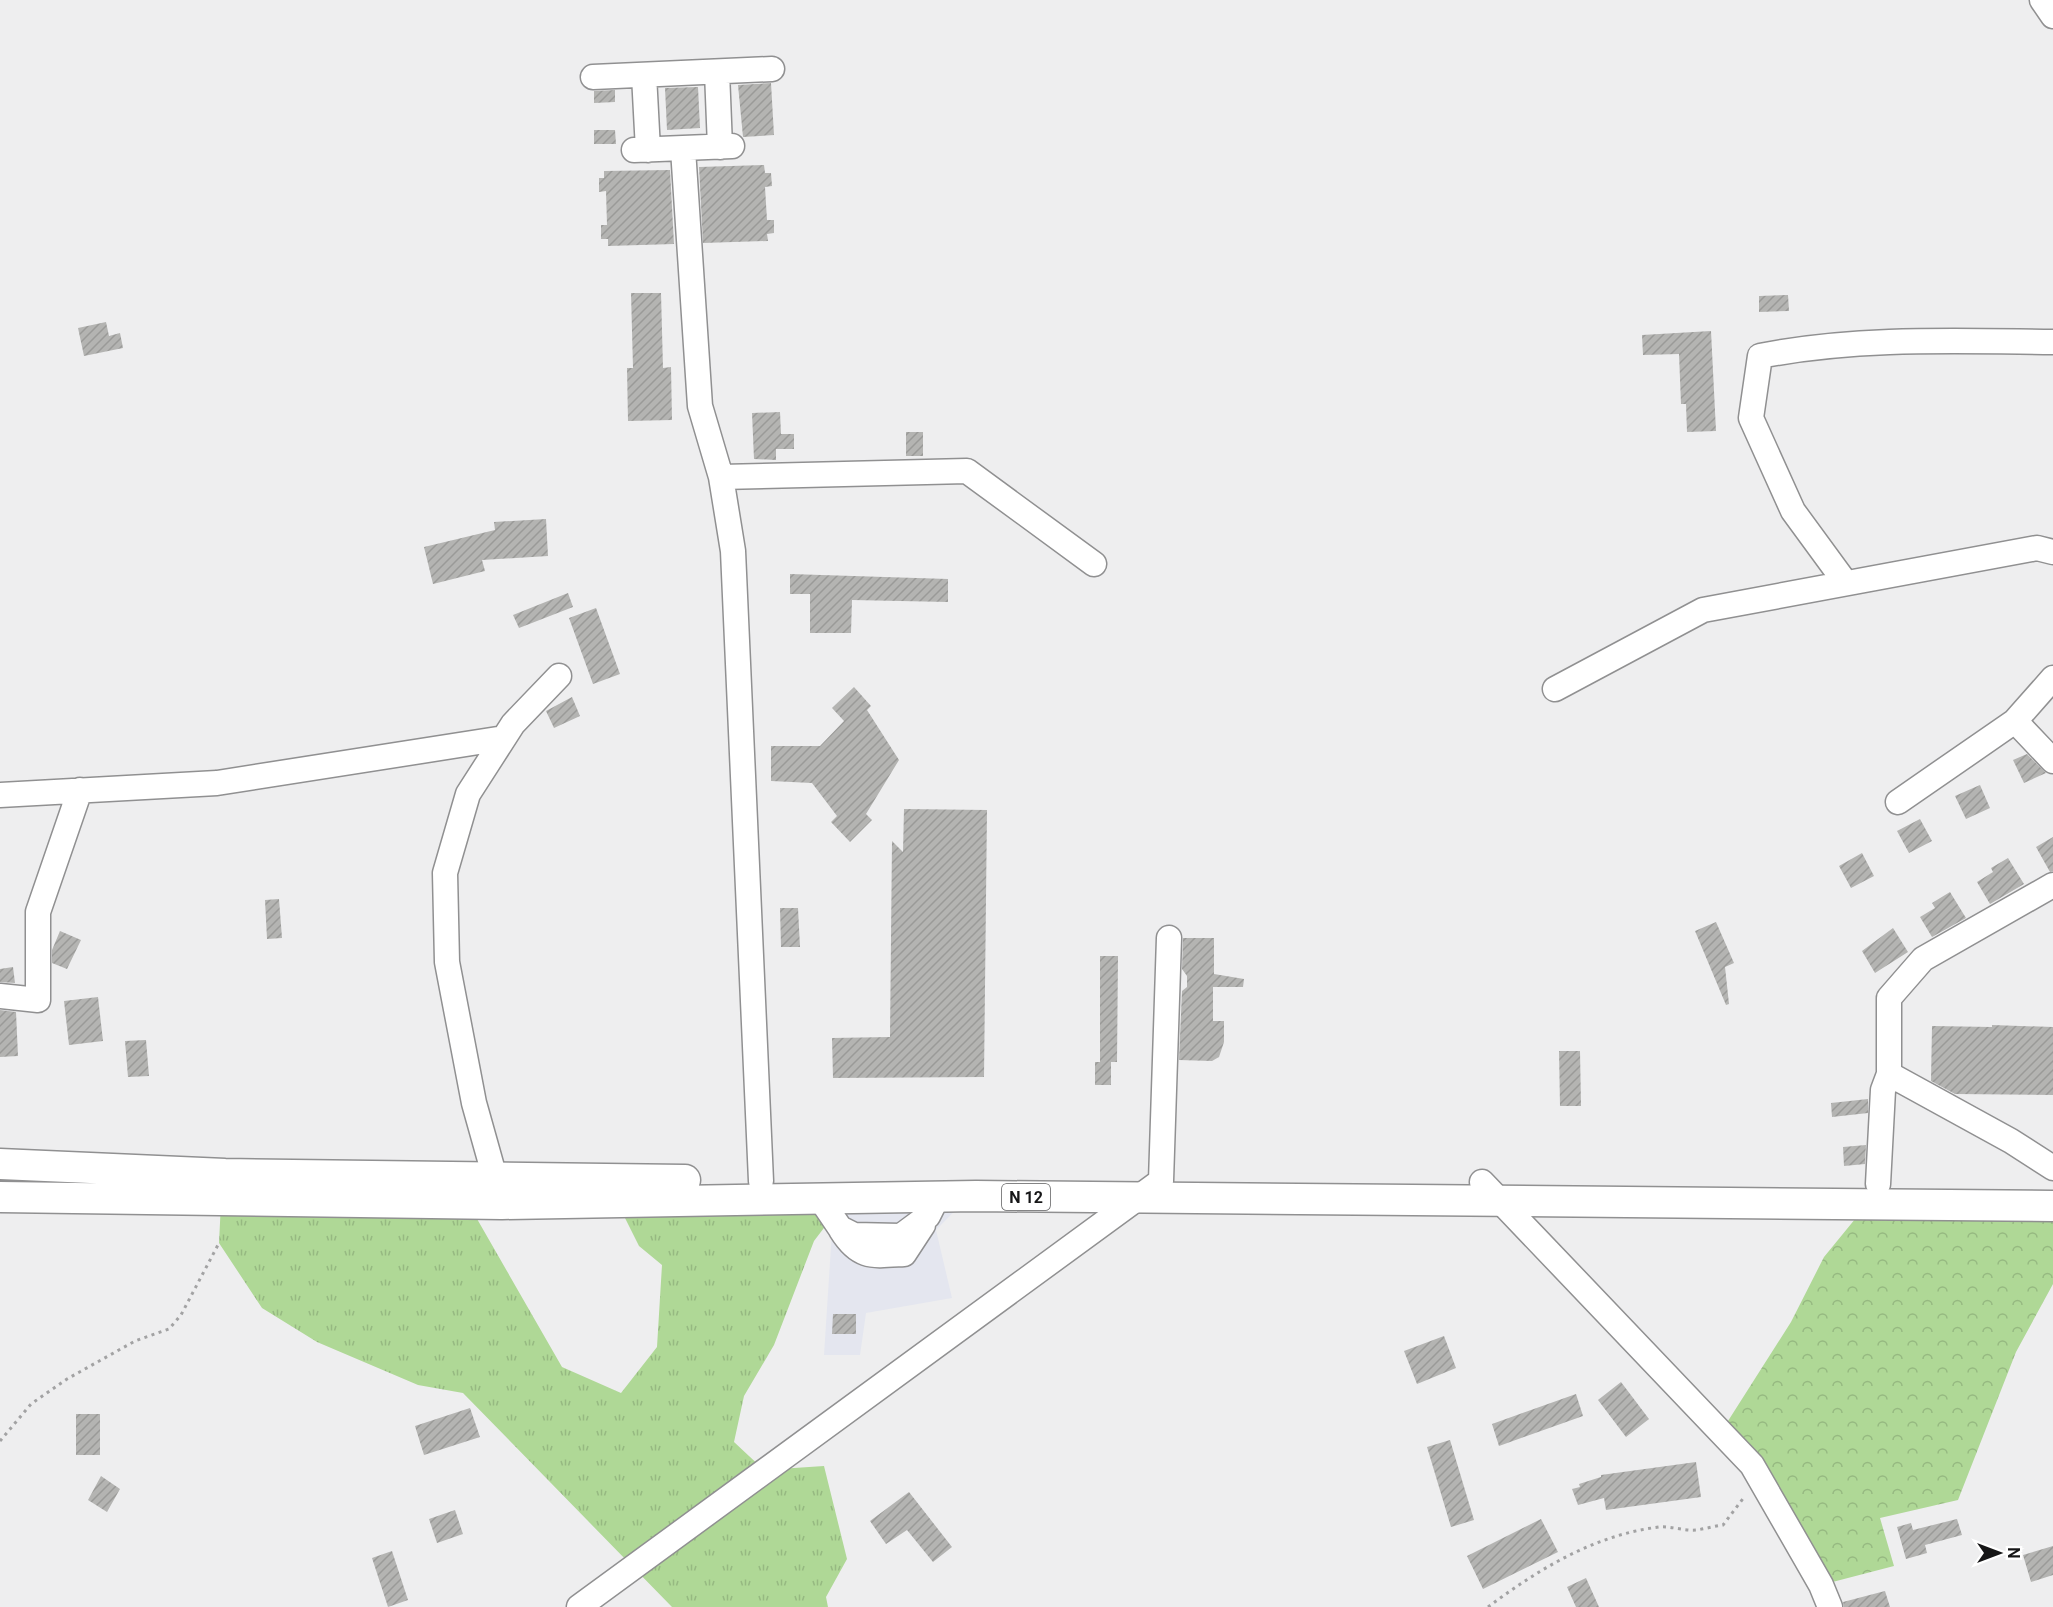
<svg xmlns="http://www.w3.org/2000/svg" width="2053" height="1607" viewBox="0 0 2053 1607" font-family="Roboto,sans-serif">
  <defs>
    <pattern id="grass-tufts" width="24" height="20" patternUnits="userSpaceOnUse" patternTransform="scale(1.5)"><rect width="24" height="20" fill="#afd896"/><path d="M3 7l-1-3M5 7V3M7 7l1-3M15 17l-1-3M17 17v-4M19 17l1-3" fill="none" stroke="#96b981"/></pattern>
    <pattern id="forest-crowns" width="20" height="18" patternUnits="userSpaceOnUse" patternTransform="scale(1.5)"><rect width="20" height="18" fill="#afd896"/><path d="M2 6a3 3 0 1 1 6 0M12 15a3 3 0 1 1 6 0" fill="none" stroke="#96b981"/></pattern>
    <pattern id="building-hatch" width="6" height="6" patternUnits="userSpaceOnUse" patternTransform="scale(1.5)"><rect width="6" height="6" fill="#b4b4b2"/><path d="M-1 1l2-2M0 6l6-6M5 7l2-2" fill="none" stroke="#9a9a98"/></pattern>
  </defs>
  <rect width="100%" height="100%" fill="#eeeeef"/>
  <path fill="#e4e6ef" d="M815,1187L977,1188L936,1230L952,1298L866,1313L860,1355H824L833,1216Z"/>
  <path fill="url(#grass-tufts)" d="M222,1182L457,1184L562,1367L621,1393L657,1347L662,1265L639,1246L609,1186L833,1216L814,1241L774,1345L744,1396L734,1442L764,1470L824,1466L847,1559L826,1597L828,1607H672L463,1393L418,1385L317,1342L262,1308L219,1243Z"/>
  <path fill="url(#forest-crowns)" d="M1878,1191L2053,1193V1284L2016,1352L1958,1500L1880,1518L1894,1566L1821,1585L1721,1432L1791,1322L1824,1257Z"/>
  <path fill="url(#building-hatch)" d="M771,83L774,135L743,137L738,85Z
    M698,87L700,128L667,130L665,88Z
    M615,90V102L594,103V91Z
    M594,130H615L616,144H594Z
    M764,165L765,173H771L772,186L765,187L767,220H774V233L767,234L768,241L703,243L699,167Z
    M670,170L674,244L608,246V239H601V225H607L606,191L599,192V178H604V171Z
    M631,293H661L663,368L671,367L672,420L628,421L627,368H633Z
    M1788,295L1789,311L1759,312V296Z
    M106,322L109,336L120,333L123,348L84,356L78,328Z
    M1711,331L1716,431L1687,432L1686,404H1681L1679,354L1643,355L1642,335Z
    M780,412L781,434H794V449H776V460L754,459L752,413Z
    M906,432H923V456H906Z
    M546,519L548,556L482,560L485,571L433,584L424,547L495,530L494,522Z
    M790,574L948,579V602L852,600L851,633H810V594H790Z
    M568,593L573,607L519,628L513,615Z
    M596,608L620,674L593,684L569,618Z
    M854,687L871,706L867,710L899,760L866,814L872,820L850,842L831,822L837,816L812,783L771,781V746H820L844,721L832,708Z
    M572,697L580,716L554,728L546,711Z
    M2027,754L2046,773L2024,783L2013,760Z
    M1980,785L1990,808L1966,819L1955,796Z
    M904,809L987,810L984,1077L833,1078L832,1038L890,1037L892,841L903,852Z
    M1920,819L1932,841L1909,853L1897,831Z
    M2053,837V871L2050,872L2036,847Z
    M1862,853L1874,876L1851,888L1839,866Z
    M2008,858L2024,884L1990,904L1977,882L1993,872L1991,868Z
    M1950,892L1966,918L1932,937L1920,917L1935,908L1932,903Z
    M279,899L282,938L267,939L265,900Z
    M780,908H798L800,947H781Z
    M1716,922L1734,963L1725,967L1729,1004L1726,1005L1695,931Z
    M1893,928L1908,952L1875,973L1862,951Z
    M60,931L81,940L67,969L52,963V950Z
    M1183,938H1214V974L1244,979L1243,987H1213V1021H1224V1042L1219,1057L1212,1061L1179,1060L1182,991L1187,987V976L1182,969Z
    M1100,956H1118L1117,1062H1111V1085H1095V1062H1100Z
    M13,967L15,983L0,982V969Z
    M98,997L103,1041L69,1045L64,1001Z
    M0,1010L16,1012L18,1056L0,1057Z
    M1992,1025L2053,1027V1095L1955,1094L1931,1081L1932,1026L1992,1027Z
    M146,1040L149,1076L128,1077L125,1041Z
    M1559,1051H1580L1581,1106H1560Z
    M1868,1099V1113L1832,1117L1831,1103Z
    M1866,1145L1865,1164L1844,1166L1843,1147Z
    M833,1314H856V1334H832Z
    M1444,1336L1456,1368L1417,1384L1404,1351Z
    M1621,1382L1649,1419L1626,1437L1598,1400Z
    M1576,1394L1583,1416L1499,1446L1492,1424Z
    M470,1408L480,1437L424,1455L415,1426Z
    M76,1414H100V1455H76Z
    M1450,1440L1474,1520L1451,1527L1427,1447Z
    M1696,1462L1701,1497L1606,1510L1604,1498L1578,1505L1572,1489L1580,1487L1579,1484L1601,1477V1475Z
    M101,1476L120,1489L107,1512L88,1500Z
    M909,1492L952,1547L933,1562L907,1530L886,1544L870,1521Z
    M455,1510L463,1534L437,1543L429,1519Z
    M1541,1519L1558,1552L1483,1589L1467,1556Z
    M1957,1519L1962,1535L1925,1545L1927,1553L1906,1559L1897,1527L1911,1523L1913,1530Z
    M2053,1546V1575L2031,1582L2023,1555Z
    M392,1551L408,1600L388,1607L372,1558Z
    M1586,1578L1599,1607H1576L1567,1587Z
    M1885,1591L1890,1607H1844L1843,1602Z"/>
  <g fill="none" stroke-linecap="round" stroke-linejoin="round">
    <g stroke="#909091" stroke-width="27">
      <path id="minor" d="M2042,0L2053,16
        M717,72L720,147
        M644,75L648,150
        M593,77L772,69
        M683,149L700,406L721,477L733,551L761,1181
        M634,150L732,146
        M721,477L967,471L1094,564
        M1845,582L1793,511L1751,418L1760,356C1857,337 1955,341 2053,342
        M1555,689L1703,610L2037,548L2053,552
        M2015,721L2053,761
        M0,795L217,783L504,738
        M1898,802L2015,721L2053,678
        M0,996L38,1000V912L80,790
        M1889,1074L2011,1141L2053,1168
        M495,1178L474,1103L447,962L445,873L468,794L513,724L559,676
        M1482,1182L1752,1465L1821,1585L1830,1607
        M1878,1184L1883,1090L1889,1074V998L1923,959L2053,885
        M819,1197L840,1228L854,1235L901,1236L928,1216L937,1198
        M841,1230C859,1259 872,1256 904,1254L923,1225
        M579,1607L1161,1181L1169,938"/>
    </g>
    <g stroke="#909091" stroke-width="33">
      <path id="major" d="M0,1164L225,1174L685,1180
        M0,1197L502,1204L976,1196L2053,1206"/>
    </g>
    <path stroke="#a2a2a3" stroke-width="3" stroke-dasharray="3 4.5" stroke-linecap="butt" d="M0,1441L31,1404L67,1379L135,1341L169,1329L181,1315L219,1243
      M1488,1607C1539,1569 1594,1535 1659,1527C1671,1526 1684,1531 1696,1530C1705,1529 1714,1526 1723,1525L1745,1496"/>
    <use href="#minor" stroke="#fff" stroke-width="24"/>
    <use href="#major" stroke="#fff" stroke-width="30"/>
  </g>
  <g text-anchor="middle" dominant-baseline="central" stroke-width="6" stroke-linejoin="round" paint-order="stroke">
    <rect fill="#fff" stroke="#5c5c5d" stroke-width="1.5" x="1002" y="1184" width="48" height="26" rx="4.5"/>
    <g font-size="16" font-weight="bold" fill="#161617">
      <text x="1026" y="1197">N 12</text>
    </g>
  </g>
  <g transform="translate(1999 1553) rotate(90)" stroke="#ffffff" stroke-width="4.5" paint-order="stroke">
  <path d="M0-4.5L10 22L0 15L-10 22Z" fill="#161617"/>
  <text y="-9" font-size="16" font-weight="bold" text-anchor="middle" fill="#161617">N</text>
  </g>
</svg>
